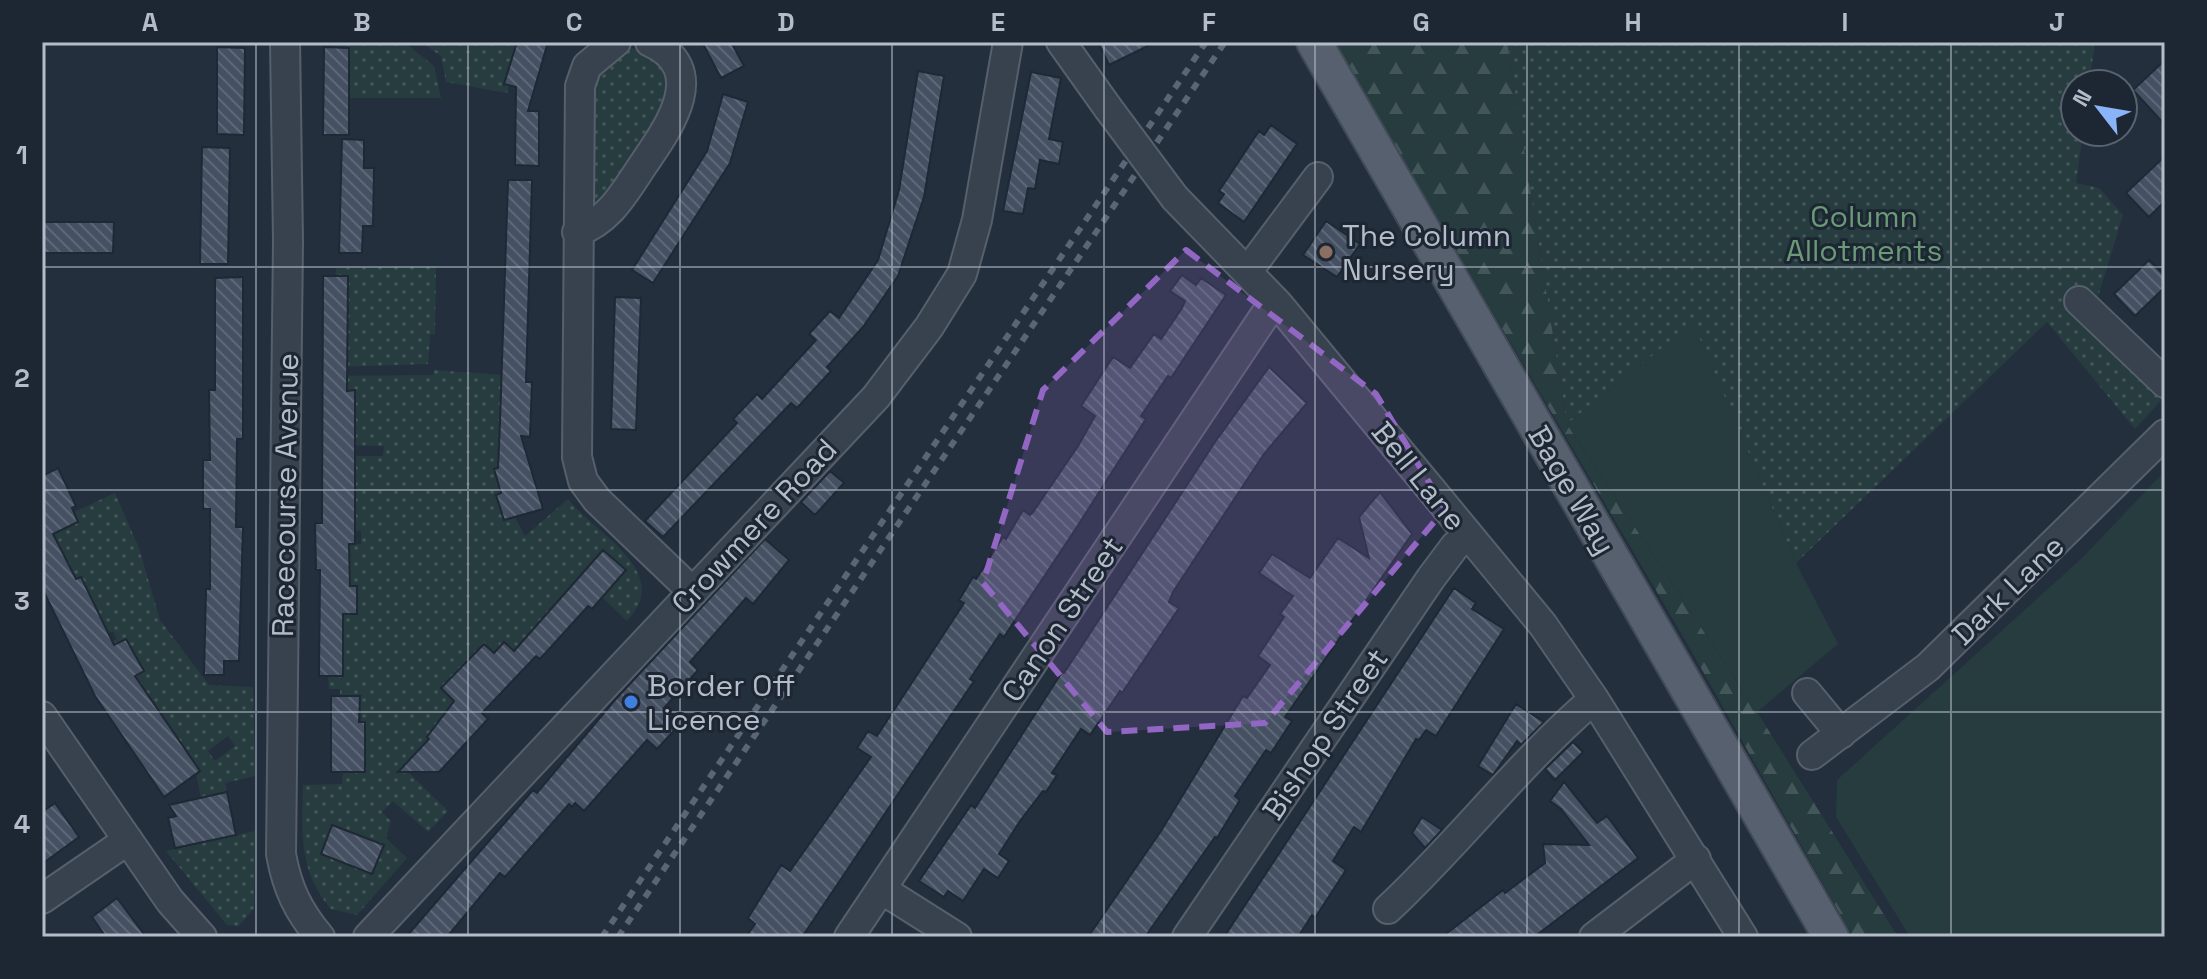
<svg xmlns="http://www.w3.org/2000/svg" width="2207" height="979" viewBox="0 0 2207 979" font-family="'Space Grotesk',sans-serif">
  <defs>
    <pattern id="grass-dots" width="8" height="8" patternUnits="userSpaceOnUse" patternTransform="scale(2)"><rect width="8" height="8" fill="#263c3f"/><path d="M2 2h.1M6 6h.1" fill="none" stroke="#435659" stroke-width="1.8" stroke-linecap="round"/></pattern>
    <pattern id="forest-firs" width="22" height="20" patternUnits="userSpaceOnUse" patternTransform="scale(2)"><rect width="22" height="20" fill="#263c3f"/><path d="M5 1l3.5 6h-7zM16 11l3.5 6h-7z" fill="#435659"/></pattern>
    <pattern id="building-back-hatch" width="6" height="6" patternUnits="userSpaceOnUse" patternTransform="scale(2)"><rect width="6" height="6" fill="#455162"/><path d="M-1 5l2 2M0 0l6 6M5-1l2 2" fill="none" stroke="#5d6877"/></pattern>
  </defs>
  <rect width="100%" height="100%" fill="#242f3e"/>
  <path fill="url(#grass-dots)" fill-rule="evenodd" d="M334,42H404L434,66L441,98H349V48L334,47Z
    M421,42H517L504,83L509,85L507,93L446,82L441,56Z
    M1507,42H2095L2089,84H2075V132H2083L2076,183L2099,188L2123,215L2097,300L2165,396L2135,429L2047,322L1796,563L1693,324L1567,424Z
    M625,47L650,52L667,72L666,106L604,203L595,206L590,203L593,72Z
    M436,266L435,334L430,335L428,364L333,367L336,268Z
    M434,370L502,375L505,422L499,423V435L507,436L512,463L494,469L501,493L496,495L501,511L510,508L525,536L568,499C596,535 674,571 627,621L602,597L626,570L603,550L519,645L534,659L528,664L504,642L443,714L451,722L436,727L427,737L433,742L403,767L448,811L428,832L393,801L382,812L391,821L386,838L407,858L357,915L331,909C298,870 302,833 303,785L342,784L343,772H365L360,697L340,696V689H329L328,676L343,675L344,614H357V587L329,586L331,570L350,569L349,544H361V531L355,530V456H383L384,446L337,445L355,439V391H331V376L433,375Z
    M115,493L139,548L160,620L209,685L253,687L255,776L225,783L227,792L201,798L196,773L200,770L132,678L144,671L138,661L95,648L117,639L113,631L109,633L81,577L73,580L48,537L59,531L74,512ZM228,736L235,746L215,761L208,751Z
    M255,831L254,908L239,926L227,925L166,851Z"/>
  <path fill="url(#forest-firs)" d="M1334,42H1507L1567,424L1757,712L1898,937H1853L1684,638Z"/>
  <path fill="#263c3f" d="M1693,323L1796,563L1838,644L1757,712L1567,424Z
    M2165,471V937H1910L1836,817L1837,780L2082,558Z"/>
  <path fill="url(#building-back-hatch)" stroke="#1f2835" stroke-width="2" d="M517,42H548L528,111H539V166L515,165L516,87L504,84Z
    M702,42H731L744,66L721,78Z
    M1098,42H1156L1109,65Z
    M217,47L245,48L244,135L217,134Z
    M324,47L349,48V135H323Z
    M2165,60V125L2133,90Z
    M918,71L944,76L924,197L898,276L863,327L827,367L831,371L797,408L791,403L663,537L645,521L737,423L733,419L757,394L762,399L816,340L809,334L830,311L839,318L878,260L899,190Z
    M1031,72L1061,78L1049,139L1063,142L1059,164L1040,160L1035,189L1028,188L1023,214L1003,211Z
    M723,94L748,102L730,163L653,283L632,270L707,151Z
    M1271,125L1297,144L1244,222L1218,203L1224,194L1219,191L1259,131L1264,135Z
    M342,139L364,140V168H374L373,226H363L362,253H339Z
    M202,147L230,148L228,264H200Z
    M2165,156V201L2149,217L2126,193Z
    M508,180H532L526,382H532L530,437L521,436L543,509L504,520L496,495L501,493L494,469L498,468L500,422Z
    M1326,221L1360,244L1337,277L1303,255Z
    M42,222H114L113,253H42Z
    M2149,260L2165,276V287L2135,316L2114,294Z
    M1182,275L1196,285L1201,278L1226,295L1171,378L1168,376L1141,416L1146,419L1075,530L1004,637L1000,634L970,679L974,681L802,937H746L755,924L748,918L781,865L790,871L871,757L857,748L868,731L877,736L964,603L959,600L973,577L976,579L1003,537L1006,539L1023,510L1030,515L1033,512L1078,446L1095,416L1081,406L1113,357L1130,368L1154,334L1161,339L1182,308L1185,301L1170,291Z
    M323,276H348L347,391L355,390V544H349L350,586H357V614H343V676H319L320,570H316L315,523H322Z
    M243,277V439H237L236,527H243L239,661H224V675H204L206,589H210V509H203V460H210L209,390H215V278Z
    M615,297L641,298L636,430L611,429Z
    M1269,367L1307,403L1264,454L1173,592L1169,602L1179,608L1122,693L1120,691L1090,735L1081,729L1052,773L1057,775L1046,792L1043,791L1020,821L999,854L1009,861L998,878L984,869L963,901L948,891L944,897L919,881L971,805L975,808L1062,672L1064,673L1215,442Z
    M58,468L76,506L72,508L78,522L53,534L76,579L81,577L114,645L126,639L144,671L135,676L200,771L164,797L95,696L42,588V476Z
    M830,471L844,483L815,515L801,502Z
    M1380,492L1412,534L1285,717L1292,721L1271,753L1266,750L1235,796L1240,800L1217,838L1215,837L1145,937H1088L1161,831L1243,696L1247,698L1270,665L1258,656L1284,617L1280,614L1293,596L1259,573L1272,554L1310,578L1338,538L1369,558L1359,517Z
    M765,539L789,560L753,604L746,598L690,662L698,670L664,708L681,723L657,749L647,740L584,811L575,803L572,807L569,804L505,877L500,873L447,937H406L533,790L537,793L614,701Z
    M603,550L626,570L592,609L588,606L540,659L536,656L482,713L488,719L439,772H398L429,739L427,737L454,701L441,688L484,644L494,653L504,642L514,651Z
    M1454,588L1476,603L1472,609L1504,629L1436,736L1426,730L1419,740L1416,739L1361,832L1354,827L1333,861L1346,870L1315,918L1312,915L1298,937H1224Z
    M331,696H360L359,722H365V772H331Z
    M1516,704L1544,722L1521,745L1517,741L1493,775L1478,766Z
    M1573,742L1583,752L1555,780L1545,769Z
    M1564,782L1597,823L1607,816L1638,858L1534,937H1442L1503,890L1505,893L1545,863L1543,844L1589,845L1561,809L1550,801Z
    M227,792L236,835L175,848L168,818L176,816L169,805Z
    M55,803L79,837L42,864V812Z
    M1422,817L1442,830L1425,848L1412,833Z
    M332,825L384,845L372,874L321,854Z
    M117,898L146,937H106L92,917Z"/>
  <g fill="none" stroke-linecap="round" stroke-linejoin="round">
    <g stroke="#565f6c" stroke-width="32">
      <path id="minor" d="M285,42L288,241L281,854C287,888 298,911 320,937
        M616,42L587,66L580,86L577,457L583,481L597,500L693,592
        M1061,42L1108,108
        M1175,198L1278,304L1543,625L1594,699L1743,937
        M577,232C611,220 625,191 645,162C669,127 710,69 650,42
        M1248,271L1318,177
        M2079,301L2165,383
        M1807,693L1841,734
        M42,716L170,901L202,937
        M1812,755L1928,667L2165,434
        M881,889L957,937
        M42,899L128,840
        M1388,909C1460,842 1519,763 1594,699
        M368,937L876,397L929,327L962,274L977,220L1008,42
        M849,937L1265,315L1278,304
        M1187,937L1431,578L1455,546L1468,535
        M1594,937L1696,859"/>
    </g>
    <g stroke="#414a57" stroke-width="38">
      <path id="major" d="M1314,42L1831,937"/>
    </g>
    <use href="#minor" stroke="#38414e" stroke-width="28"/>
    <use href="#major" stroke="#56606e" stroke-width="34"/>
    <path stroke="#5a6575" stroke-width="6" stroke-dasharray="8 8" stroke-linecap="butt" d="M602,937L1206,42
      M618,937L1225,42"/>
    <g stroke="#565f6c" stroke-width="32" stroke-linecap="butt">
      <path id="minor-bridge" d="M1108,108L1175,198"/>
    </g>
    <use href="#minor-bridge" stroke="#38414e" stroke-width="28"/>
  </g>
  <path fill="#9266c3" fill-opacity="0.2" stroke="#9266c3" stroke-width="6" stroke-dasharray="16 10" stroke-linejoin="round" d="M1186,250L1376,394L1445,509L1265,723L1107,732L983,583L1043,390Z"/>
  <path fill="none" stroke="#b4bcc9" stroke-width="2" stroke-opacity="0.55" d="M256,42V937M468,42V937M680,42V937M892,42V937M1104,42V937M1315,42V937M1527,42V937M1739,42V937M1951,42V937M42,267H2165M42,490H2165M42,712H2165"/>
  <circle fill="#8d6e63" stroke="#1d2633" stroke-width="3" cx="1326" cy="252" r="8"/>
  <circle fill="#3f7fe0" stroke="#1d2633" stroke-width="3" cx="631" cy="702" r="8"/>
  <g text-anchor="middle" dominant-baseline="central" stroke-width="6" stroke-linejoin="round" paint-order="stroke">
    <g font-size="30" fill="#6b9a76" stroke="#1d2633">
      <text x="1864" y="216">Column<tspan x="1864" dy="34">Allotments</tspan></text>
    </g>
    <g font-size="30" fill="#b4bcc9" stroke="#1d2633" text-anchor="start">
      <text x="1342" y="235">The Column<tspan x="1342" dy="34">Nursery</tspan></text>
      <text x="647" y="685">Border Off<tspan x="647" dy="34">Licence</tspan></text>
    </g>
    <g font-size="30" fill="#b4bcc9" stroke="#1d2633">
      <text transform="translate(1419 476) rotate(51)">Bell Lane</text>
      <text transform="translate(1572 490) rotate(60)">Bage Way</text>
      <text transform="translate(285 495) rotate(-89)">Racecourse Avenue</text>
      <text transform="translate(754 526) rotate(-47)">Crowmere Road</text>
      <text transform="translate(2008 590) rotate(-44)">Dark Lane</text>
      <text transform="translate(1062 619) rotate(-56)">Canon Street</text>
      <text transform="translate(1325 734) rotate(-56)">Bishop Street</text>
    </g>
  </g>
  <rect width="2207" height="979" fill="none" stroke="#1d2633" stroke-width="88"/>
  <g transform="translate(2099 108) rotate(301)"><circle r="38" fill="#1d2633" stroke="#59626f" stroke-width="2"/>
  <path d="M0-6L14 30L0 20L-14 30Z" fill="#8ab4f8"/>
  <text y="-12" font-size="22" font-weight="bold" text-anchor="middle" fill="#b4bcc9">N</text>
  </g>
  <rect x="44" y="44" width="2119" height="891" fill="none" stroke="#b4bcc9" stroke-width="3"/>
  <g font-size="26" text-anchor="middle" font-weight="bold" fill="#b4bcc9">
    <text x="150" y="31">A</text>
    <text x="362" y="31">B</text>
    <text x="574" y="31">C</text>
    <text x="786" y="31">D</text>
    <text x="998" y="31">E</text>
    <text x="1209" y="31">F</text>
    <text x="1421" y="31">G</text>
    <text x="1633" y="31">H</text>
    <text x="1845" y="31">I</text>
    <text x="2057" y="31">J</text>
    <text x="22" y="164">1</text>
    <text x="22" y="387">2</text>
    <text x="22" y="610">3</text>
    <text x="22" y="833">4</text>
  </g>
</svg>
